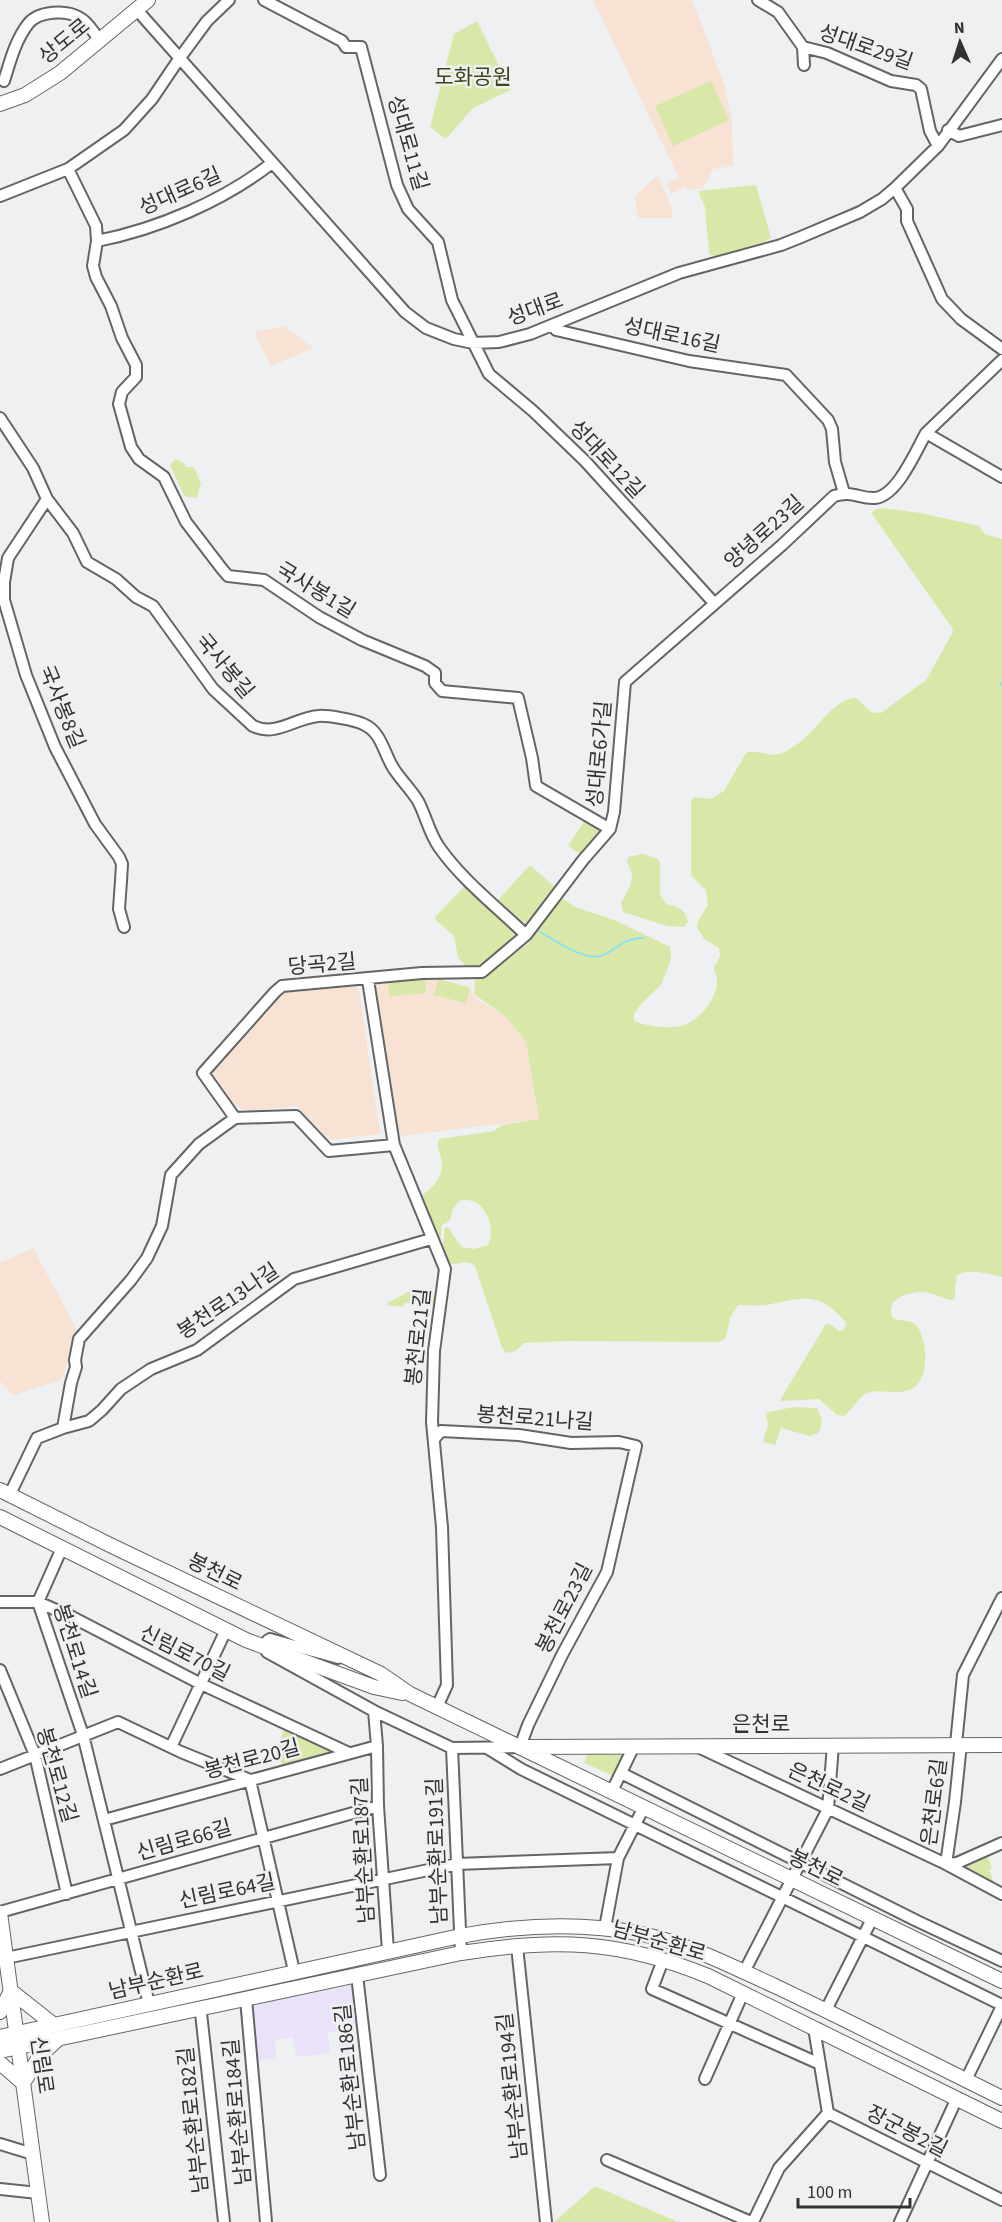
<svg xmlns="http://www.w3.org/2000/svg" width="1002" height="2222" viewBox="0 0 1002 2222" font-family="'Source Sans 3','Noto Sans KR',sans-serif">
  <rect width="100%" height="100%" fill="#eff0f2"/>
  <path fill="#f7e2d3" d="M593,0H692L725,86L732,122L733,166L713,169L703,188L687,190L685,187L671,194L667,184L679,178Z
    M655,177H658L672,208V218H638L635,197Z
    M284,326L313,348L271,366L257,339L255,332Z
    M424,975L470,987L474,997L506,1017L526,1042L539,1119L400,1136L372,981Z
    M358,983L380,1134L329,1140L297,1106L244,1111L225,1097L210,1074L277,993L285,989Z
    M33,1248L78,1332L62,1380L13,1395L0,1381V1263Z"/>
  <path fill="#e9e2f8" d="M355,1985L360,2027L328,2032L330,2053L302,2057L296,2055L293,2037L278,2039L275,2042L276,2058L253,2060L250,2005Z
    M348,2035L354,2087L343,2088L337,2036Z"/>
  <path fill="#d9e8a8" d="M477,21L511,90L473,108L446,139L430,127L454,34Z
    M711,81L729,120L673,146L655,106Z
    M756,185L771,238L755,247L714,257L709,253L705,207L698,191Z
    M176,459L184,463L187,467H194L201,483L197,498L184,496L170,465Z
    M883,508L921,513L979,526L985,534L1002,539V1277C988,1274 970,1268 957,1275L955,1286V1297L953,1300C942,1299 931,1291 919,1292C905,1293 884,1301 893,1318C899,1321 911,1320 915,1324C928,1337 930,1378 913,1388C900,1396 885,1389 871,1392C859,1394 854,1409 844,1416L837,1415L819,1399L780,1401C794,1375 810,1352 825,1325L829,1324L840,1331L845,1329L846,1323C819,1289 801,1299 766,1305C757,1306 747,1305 738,1305L730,1318L726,1338L719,1342L565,1341L524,1343L516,1351L506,1353L502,1348L475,1266C465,1258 458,1267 448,1263L442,1253L445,1227L449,1228C453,1236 457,1240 462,1247L474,1249L488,1245C497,1226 483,1194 459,1201L453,1209L450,1220L442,1225L440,1243L421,1199L422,1195C434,1188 445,1174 441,1158C439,1150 436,1147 439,1139L494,1131L502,1125L539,1119L526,1042L506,1017L474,994L475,980L528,944L533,934L562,898L575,907L617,921L670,947L671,960L661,985L639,1006L634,1015V1021C646,1026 667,1029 681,1026C697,1022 718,999 717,981C717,977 715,972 714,968L720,956L719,948L704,939L697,927L698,921L708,905L706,890L691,876V801L694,797L711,799L724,791L746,753C757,748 767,757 778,754C784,753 793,747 799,743C816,731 834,698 856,698L871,712L881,713L926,680L953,632L952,628L872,514L874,510Z
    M585,820L603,829L582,855L568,846Z
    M643,854L658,859L660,863V894L666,904C678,907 685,908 688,922L684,927L667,926L623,912L621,903C628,889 638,878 627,863L628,857Z
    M530,865L556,888L527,925L498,900Z
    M464,887H467L520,936L481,968L465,966L458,957L454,936L436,920L435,917Z
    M425,977L426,993L389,996L388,980Z
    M438,979L470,988L466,1003L434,995Z
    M408,1292L437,1295L436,1306L404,1303L403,1307L387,1305V1303Z
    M794,1407L817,1408C822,1418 824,1423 818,1433L810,1436L781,1428L775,1445L763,1442L768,1424L766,1414L768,1412Z
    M287,1724L349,1753L283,1771L277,1745Z
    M588,1753L623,1755L614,1776L584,1763Z
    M987,1855L992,1868L989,1870L996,1887L959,1866Z
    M595,2186L678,2222H554Z"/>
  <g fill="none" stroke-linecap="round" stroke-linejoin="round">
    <path stroke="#8be1f1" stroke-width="2" d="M1001,685L1002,683
      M537,930C553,939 588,965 606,954C618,946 629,937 644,938"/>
    <g stroke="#646566" stroke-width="14">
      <path id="minor" d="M264,0L342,41L346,47H361L397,185L408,209L438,242L452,300L489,374L533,411L585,461L714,603
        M758,0L778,12L803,47L827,53L891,81L916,85L921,89L930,131L938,146
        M137,10L405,312L426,328L454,339L473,343L499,342L530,334L679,273L781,245L801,237L860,212L882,199L895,188L938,146L1002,59
        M803,47L804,65
        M4,81C10,62 15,41 28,24C38,11 66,9 80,18C88,22 93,32 99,39
        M948,130L959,136L1002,125
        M68,169L96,226L97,241L93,266L96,277L111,306L122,338L136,365V377L122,392L119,404L131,447L139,459L164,477L186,522L222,569L228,576L264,580L319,617L362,640L425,666L435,673V683L442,691L518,698L532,758L536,786L610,829
        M895,188L907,209V221L942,299L961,319L1002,349
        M0,196L68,169L124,130L152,99L179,59L207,21L229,0
        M97,241C158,229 223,201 272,163
        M553,325L556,330L689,361L786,375L828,420L832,429L835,462L844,493
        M0,418L33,468L47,499L73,533L87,562L116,579L136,597L153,606L213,689L253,726C276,737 295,718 318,716C327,715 355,720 363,724C383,732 384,757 396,772C403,782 412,791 418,801C426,816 429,833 439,847C462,880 497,907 526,935
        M926,433L1002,360
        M47,499L8,558L4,582V600L26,675L55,747L95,824L119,857L122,864L121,881L119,909L124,927
        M368,980L394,1145L445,1269L434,1351L432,1422L442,1527L447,1685L437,1707
        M235,1118L203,1073L275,992L282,986L422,973L482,972L526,935L583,860L610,829L614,812L625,682L782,545L834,496C853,490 859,499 875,498C897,496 916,451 926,433L1002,477
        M63,1428L89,1421L102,1410L121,1389L151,1369L197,1350L294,1279L431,1239
        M10,1494L37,1438L63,1428L71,1383L76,1367L75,1360L79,1339L131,1280L147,1258L162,1226L171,1175L199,1144L235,1118L296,1116L329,1151L394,1145
        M62,1548L38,1602L83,1735L149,2004
        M0,1602H38L72,1617L201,1684L349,1753
        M271,1651L267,1648V1641L270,1639L338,1658
        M267,1652L374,1711L452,1748L520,1747L528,1725L562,1655L607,1572L636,1446L619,1442L571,1443L519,1435L441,1431L435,1438
        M0,1670L35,1755L67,1894
        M956,1744L963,1675L1002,1598
        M377,1746L378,1806L388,1951
        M171,1747L226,1630
        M698,1747L946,1864L1002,1894
        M452,1748L461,1953
        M487,1748L521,1769L1002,2005
        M0,1769L118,1722L181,1752L250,1780L294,1971
        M621,1773L917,1921L1002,1961
        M612,1791L634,1746
        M104,1820L377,1746L374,1711
        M946,1864L955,1802L961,1744
        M946,1864L957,1863L1002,1843
        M0,1912L378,1806
        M605,1928L618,1858L644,1807
        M517,1946L546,2222
        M6,1958L457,1864L618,1858
        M663,1960L652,1989L820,2064
        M744,1972L828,1809L833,1745
        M357,1975L380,2175
        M246,1999L266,2222
        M826,2010L872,1919
        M201,2013L224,2222
        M705,2079L743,1993
        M966,2080L1002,2006
        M828,2113L1002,2200
        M0,2144L33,2154
        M607,2160L751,2222
        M0,2189L38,2193
        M753,2222L779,2168L828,2113L815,2034L818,2029
        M900,2222L957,2098"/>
    </g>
    <g stroke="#646566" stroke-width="16">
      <path id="major" d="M0,104L25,95L60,73L148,0
        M0,1490L112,1546L381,1674L410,1694L1002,1981
        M0,1517L246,1640L374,1687L402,1693
        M525,1747L1002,1745
        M0,1913L42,2222
        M11,1991L54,2025
        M0,2012L11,1991
        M0,2037L460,1936C519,1925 583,1922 642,1934C689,1944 733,1967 777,1987C853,2023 927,2061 1002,2098
        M0,2051L461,1953C554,1938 620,1940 708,1976L1002,2121
        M0,2063L23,2083
        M23,2083L40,2056L57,2040"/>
    </g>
    <use href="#minor" stroke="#fff" stroke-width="10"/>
    <use href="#major" stroke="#fff" stroke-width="14"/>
  </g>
  <g text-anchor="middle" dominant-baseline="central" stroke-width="5" stroke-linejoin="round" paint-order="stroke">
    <g font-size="21" fill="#323233" stroke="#eff0f2">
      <text transform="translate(64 41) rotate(-39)">상도로</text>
      <text transform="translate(866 47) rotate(19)">성대로29길</text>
      <text transform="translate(408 143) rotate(74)">성대로11길</text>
      <text transform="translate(180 191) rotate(-24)">성대로6길</text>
      <text transform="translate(535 309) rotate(-20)">성대로</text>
      <text transform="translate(672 335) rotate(12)">성대로16길</text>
      <text transform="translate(607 459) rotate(47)">성대로12길</text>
      <text transform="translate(764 532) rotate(-42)">양녕로23길</text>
      <text transform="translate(316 590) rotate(31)">국사봉1길</text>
      <text transform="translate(225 666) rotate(50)">국사봉길</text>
      <text transform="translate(62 707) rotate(68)">국사봉8길</text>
      <text transform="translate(599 754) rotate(-85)">성대로6가길</text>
      <text transform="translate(322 964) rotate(-5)">당곡2길</text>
      <text transform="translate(228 1301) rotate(-34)">봉천로13나길</text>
      <text transform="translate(418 1337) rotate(-84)">봉천로21길</text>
      <text transform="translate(535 1418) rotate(4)">봉천로21나길</text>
      <text transform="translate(215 1572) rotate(26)">봉천로</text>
      <text transform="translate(564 1608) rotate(-63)">봉천로23길</text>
      <text transform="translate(75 1651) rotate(72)">봉천로14길</text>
      <text transform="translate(185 1653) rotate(27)">신림로70길</text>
      <text x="761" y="1724">은천로</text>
      <text transform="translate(252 1759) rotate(-15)">봉천로20길</text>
      <text transform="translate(57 1775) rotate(74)">봉천로12길</text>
      <text transform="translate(829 1787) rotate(25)">은천로2길</text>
      <text transform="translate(934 1802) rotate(-83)">은천로6길</text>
      <text transform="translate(184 1840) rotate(-16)">신림로66길</text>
      <text transform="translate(363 1850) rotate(-93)">남부순환로187길</text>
      <text transform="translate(437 1851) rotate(-92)">남부순환로191길</text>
      <text transform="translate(816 1868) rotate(26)">봉천로</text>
      <text transform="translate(227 1891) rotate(-12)">신림로64길</text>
      <text transform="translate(659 1941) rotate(16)">남부순환로</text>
      <text transform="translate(156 1981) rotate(-13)">남부순환로</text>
      <text transform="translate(42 2065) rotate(82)">신림로</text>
      <text transform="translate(350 2077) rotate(-96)">남부순환로186길</text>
      <text transform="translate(512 2086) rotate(-96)">남부순환로194길</text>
      <text transform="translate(237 2112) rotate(-95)">남부순환로184길</text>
      <text transform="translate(193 2120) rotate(-96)">남부순환로182길</text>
      <text transform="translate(907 2131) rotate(27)">장군봉2길</text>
    </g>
    <g font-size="21" fill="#3c4516" stroke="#eff0f2">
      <text x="473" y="77">도화공원</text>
    </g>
  </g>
  <g transform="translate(960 42) rotate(357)" stroke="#eff0f2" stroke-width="4.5" paint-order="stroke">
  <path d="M0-4.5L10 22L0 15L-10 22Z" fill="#323233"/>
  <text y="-9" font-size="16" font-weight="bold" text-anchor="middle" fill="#323233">N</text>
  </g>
  <path d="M798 2198v9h112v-9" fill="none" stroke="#323233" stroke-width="3"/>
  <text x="807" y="2198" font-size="18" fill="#323233" stroke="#eff0f2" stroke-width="4.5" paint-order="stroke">100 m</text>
</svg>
